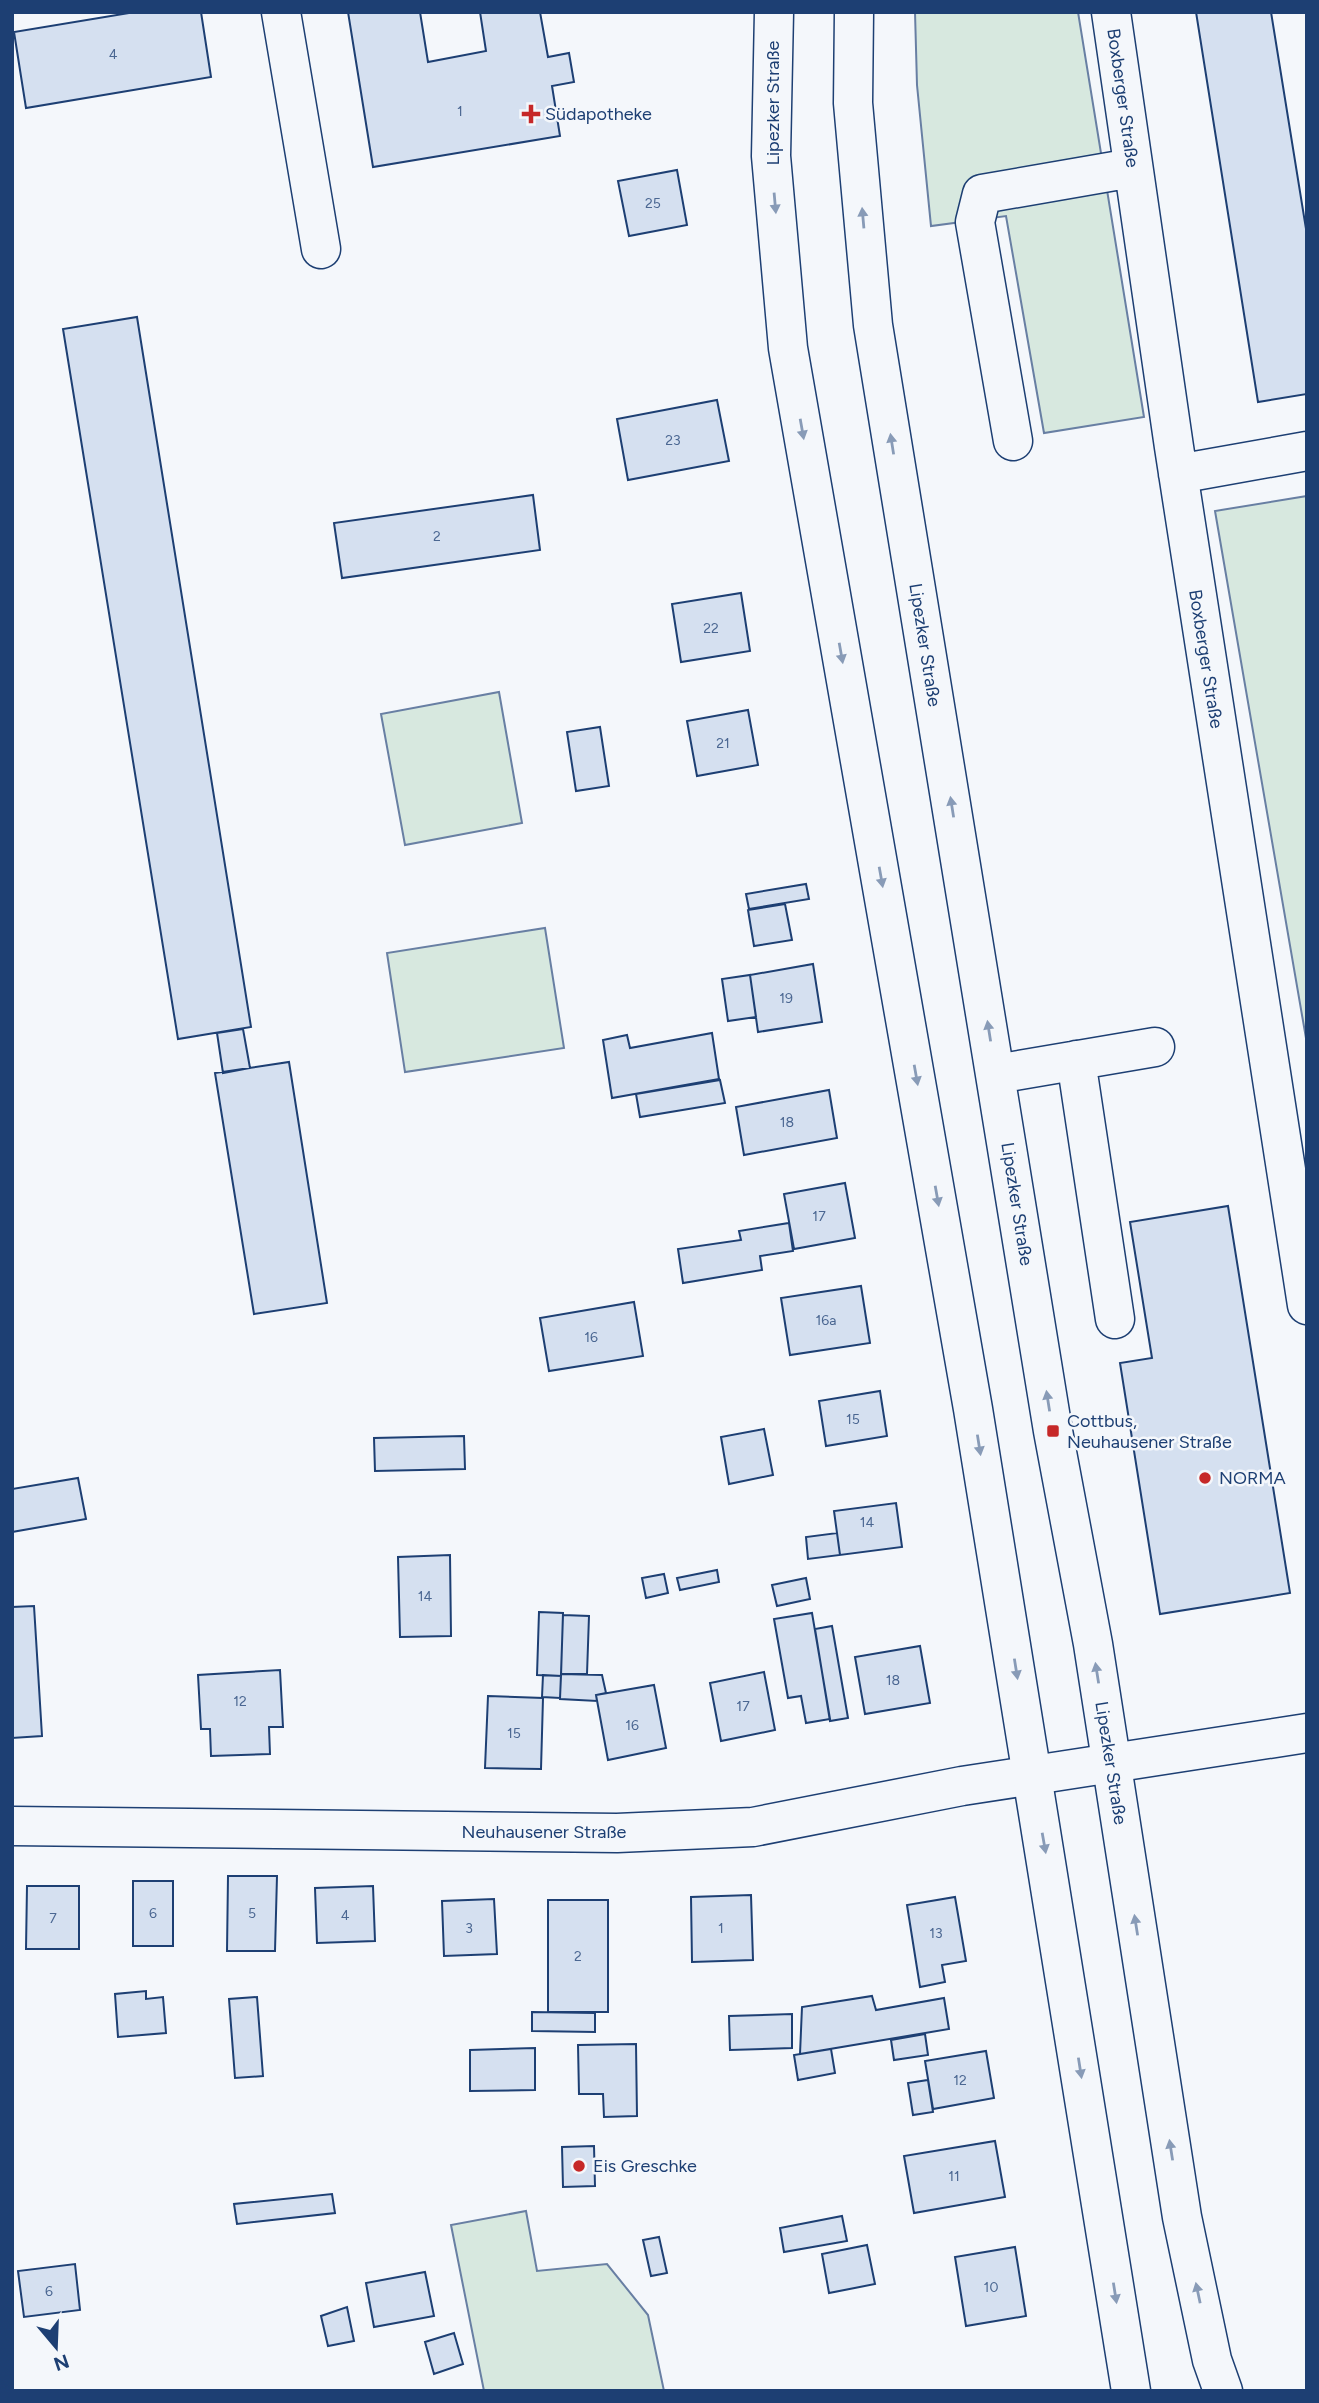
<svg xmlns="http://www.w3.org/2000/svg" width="1319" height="2403" viewBox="0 0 1319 2403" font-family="Figtree,sans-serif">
  <rect width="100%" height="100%" fill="#f4f7fb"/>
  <path fill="#d7e8df" stroke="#687fa3" stroke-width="2" d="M915,12H1078L1144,417L1044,433L1006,216L931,226L917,85Z
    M1307,496V1044L1215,511Z
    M499,692L522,823L405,845L381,714Z
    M545,928L564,1048L405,1072L387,953Z
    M526,2211L537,2271L607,2264L648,2315L664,2391H484L451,2225Z"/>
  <path fill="#d5e0f0" stroke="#1d3f73" stroke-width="2" d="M135,12H201L211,77L26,108L14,32Z
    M348,12H420L428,62L486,51L480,12H540L548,57L569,53L574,82L552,86L560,136L373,167Z
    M1196,12H1271L1307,235V394L1258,402Z
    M677,170L687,225L629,236L618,181Z
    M137,317L251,1027L178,1039L63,329Z
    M717,400L729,461L628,480L617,419Z
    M533,495L540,550L342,578L334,523Z
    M741,593L750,651L681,662L672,604Z
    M748,710L758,765L697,776L687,721Z
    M600,727L609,786L576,791L567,732Z
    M806,884L809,899L749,909L746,894Z
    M785,904L792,940L754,946L748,910Z
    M813,964L822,1022L758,1032L750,975Z
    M750,975L756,1017L728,1021L722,979Z
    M243,1029L250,1068L223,1073L217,1033Z
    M712,1033L719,1079L612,1098L603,1040L627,1035L630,1048Z
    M289,1062L327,1303L254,1314L215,1073Z
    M720,1080L725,1103L640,1117L636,1094Z
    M829,1090L837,1138L744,1155L736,1107Z
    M845,1183L855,1238L794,1249L784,1194Z
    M1228,1206L1290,1593L1160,1614L1120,1363L1152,1358L1130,1222Z
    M789,1223L793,1251L760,1256L762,1270L683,1283L678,1249L741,1240L739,1231Z
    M861,1286L870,1343L790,1355L781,1298Z
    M634,1302L643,1356L549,1371L540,1318Z
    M880,1391L887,1436L826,1446L819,1401Z
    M764,1429L773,1475L729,1484L721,1437Z
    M464,1436L465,1469L375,1471L374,1438Z
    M78,1478L86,1519L12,1532V1489Z
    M896,1503L902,1547L840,1555L834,1511Z
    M837,1533L840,1555L808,1559L806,1537Z
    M450,1555L451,1636L400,1637L398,1557Z
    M717,1570L719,1582L680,1590L677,1578Z
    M664,1574L668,1593L646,1598L642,1578Z
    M806,1578L810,1599L777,1606L772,1585Z
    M34,1606L42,1736L12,1738V1607Z
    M539,1612L563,1613L561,1676L537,1675Z
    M812,1613L830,1719L806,1723L801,1696L788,1698L774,1619Z
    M563,1615L589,1616L587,1674H561Z
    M832,1626L848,1718L830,1721L815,1629Z
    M920,1646L930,1703L865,1714L855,1657Z
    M280,1670L283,1727H269L270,1754L211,1756L210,1729H201L198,1675Z
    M764,1672L775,1730L721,1741L710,1683Z
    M561,1674L602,1675L606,1693L596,1695L597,1701L560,1699Z
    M543,1675L561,1676L560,1698L542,1697Z
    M654,1685L666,1748L608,1760L596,1695Z
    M488,1696L543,1698L541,1769L485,1768Z
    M228,1876H277L275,1951H227Z
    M133,1881H173V1946H133Z
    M27,1886H79V1949H26Z
    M373,1886L375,1941L317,1943L315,1888Z
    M751,1895L753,1960L692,1962L691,1897Z
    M955,1897L966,1961L942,1965L945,1982L920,1987L907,1905Z
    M494,1899L497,1954L444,1956L442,1901Z
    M548,1900H608V2012H548Z
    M146,1991V1999L163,1997L166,2033L118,2037L115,1994Z
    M872,1996L876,2010L944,1998L949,2029L800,2054L802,2007Z
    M257,1997L263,2076L235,2078L229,1999Z
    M532,2012L595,2013V2032L532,2031Z
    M792,2014V2048L730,2050L729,2016Z
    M925,2034L928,2055L894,2060L891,2040Z
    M636,2044L637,2116L604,2117L603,2094H579L578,2045Z
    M535,2048V2090L470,2091V2050Z
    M831,2049L835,2073L798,2080L794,2055Z
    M986,2051L994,2098L933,2109L925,2061Z
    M928,2080L933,2112L913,2115L908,2083Z
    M995,2141L1005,2197L914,2213L904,2156Z
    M594,2146L595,2186L563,2187L562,2147Z
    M332,2194L335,2213L237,2224L234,2204Z
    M842,2216L847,2241L784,2252L780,2228Z
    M659,2237L667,2273L651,2276L643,2240Z
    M867,2245L875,2284L829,2293L822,2254Z
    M1015,2247L1026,2316L966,2326L955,2257Z
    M75,2264L80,2310L24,2317L18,2271Z
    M425,2272L434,2316L374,2327L366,2283Z
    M347,2307L354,2341L328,2346L321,2316Z
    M454,2333L463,2364L434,2374L425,2342Z"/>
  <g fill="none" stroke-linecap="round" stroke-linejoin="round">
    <g stroke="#1d3f73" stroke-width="41">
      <path id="minor" d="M281,12L321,249
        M1111,12L1174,447L1307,1305
        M1013,441L975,222L982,194L1132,168
        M1178,474L1307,451
        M1076,1060L1115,1319
        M996,1074L1155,1047
        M12,1826L617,1833L753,1827L962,1786L1307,1733"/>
    </g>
    <g stroke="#1d3f73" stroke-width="41">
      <path id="major" d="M774,12L771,156L788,348L973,1409L1131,2391
        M854,12L853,103L873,325L1053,1431L1093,1644L1182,2217L1212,2360L1223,2391"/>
    </g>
    <use href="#minor" stroke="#f4f7fb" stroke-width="38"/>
    <use href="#major" stroke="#f4f7fb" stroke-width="38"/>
  </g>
  <defs><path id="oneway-solid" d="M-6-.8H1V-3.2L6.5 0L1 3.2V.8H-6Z" transform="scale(1.75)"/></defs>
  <g fill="#889bb7">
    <use href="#oneway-solid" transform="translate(775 203) rotate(85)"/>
    <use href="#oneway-solid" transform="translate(863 218) rotate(-95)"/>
    <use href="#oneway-solid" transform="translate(802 429) rotate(80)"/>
    <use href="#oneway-solid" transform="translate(892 444) rotate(-99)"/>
    <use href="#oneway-solid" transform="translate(841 653) rotate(80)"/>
    <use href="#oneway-solid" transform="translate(952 807) rotate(-99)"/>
    <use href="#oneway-solid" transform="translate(881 877) rotate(80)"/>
    <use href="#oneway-solid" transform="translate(989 1031) rotate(-99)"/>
    <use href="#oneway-solid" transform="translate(916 1075) rotate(80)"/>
    <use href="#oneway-solid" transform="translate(937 1196) rotate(80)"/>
    <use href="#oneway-solid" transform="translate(1048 1401) rotate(-99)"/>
    <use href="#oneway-solid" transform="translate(979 1445) rotate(81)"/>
    <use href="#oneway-solid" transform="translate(1016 1669) rotate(81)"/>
    <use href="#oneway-solid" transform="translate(1097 1673) rotate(-99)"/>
    <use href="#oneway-solid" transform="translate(1044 1843) rotate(80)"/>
    <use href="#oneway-solid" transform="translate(1136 1925) rotate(-99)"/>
    <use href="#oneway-solid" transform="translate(1080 2068) rotate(81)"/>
    <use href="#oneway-solid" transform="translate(1171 2150) rotate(-99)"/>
    <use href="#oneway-solid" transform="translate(1115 2293) rotate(81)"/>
    <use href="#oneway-solid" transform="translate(1198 2293) rotate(-102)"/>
  </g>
  <g fill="#c62828" stroke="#f4f7fb" stroke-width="2.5">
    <path d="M527.5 103.5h7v7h7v7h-7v7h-7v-7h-7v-7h7z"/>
    <rect x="1046" y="1424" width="14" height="14" rx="3.5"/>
    <circle cx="1205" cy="1478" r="7"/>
    <circle cx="579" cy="2166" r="7"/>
  </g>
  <g text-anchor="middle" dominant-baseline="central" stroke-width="5" stroke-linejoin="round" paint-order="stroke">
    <g font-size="14" fill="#4b6792">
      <text x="113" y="54">4</text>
      <text x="460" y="111">1</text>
      <text x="653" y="203">25</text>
      <text x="673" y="440">23</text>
      <text x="437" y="536">2</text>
      <text x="711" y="628">22</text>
      <text x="723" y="743">21</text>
      <text x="786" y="998">19</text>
      <text x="787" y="1122">18</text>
      <text x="819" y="1216">17</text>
      <text x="826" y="1320">16a</text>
      <text x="591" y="1337">16</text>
      <text x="853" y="1419">15</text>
      <text x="867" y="1522">14</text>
      <text x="425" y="1596">14</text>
      <text x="893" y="1680">18</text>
      <text x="240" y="1701">12</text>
      <text x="743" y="1706">17</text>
      <text x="632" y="1725">16</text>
      <text x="514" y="1733">15</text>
      <text x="153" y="1913">6</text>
      <text x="252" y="1913">5</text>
      <text x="345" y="1915">4</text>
      <text x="53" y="1918">7</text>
      <text x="469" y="1928">3</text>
      <text x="721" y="1928">1</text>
      <text x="936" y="1933">13</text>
      <text x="578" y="1956">2</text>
      <text x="960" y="2080">12</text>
      <text x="954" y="2176">11</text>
      <text x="991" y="2287">10</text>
      <text x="49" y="2291">6</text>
    </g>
    <g font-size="18" fill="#1d3f73" stroke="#f4f7fb">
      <text transform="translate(1123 98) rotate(82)">Boxberger Straße</text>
      <text transform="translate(773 103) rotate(-90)">Lipezker Straße</text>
      <text transform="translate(925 645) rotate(81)">Lipezker Straße</text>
      <text transform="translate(1206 659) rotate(81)">Boxberger Straße</text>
      <text transform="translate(1017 1204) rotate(81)">Lipezker Straße</text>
      <text transform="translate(1111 1763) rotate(81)">Lipezker Straße</text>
      <text x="544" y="1832">Neuhausener Straße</text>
    </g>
    <g font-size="18" fill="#1d3f73" stroke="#f4f7fb" text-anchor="start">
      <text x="545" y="114">Südapotheke</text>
      <text x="1067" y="1421">Cottbus,<tspan x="1067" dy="21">Neuhausener Straße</tspan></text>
      <text x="1219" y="1478">NORMA</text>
      <text x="593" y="2166">Eis Greschke</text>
    </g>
  </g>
  <rect width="1319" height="2403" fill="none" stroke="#1d3f73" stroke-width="28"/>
  <g transform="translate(56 2347) rotate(161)" stroke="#f4f7fb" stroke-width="5" paint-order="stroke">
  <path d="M0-5L12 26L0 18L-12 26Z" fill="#1d3f73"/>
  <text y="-10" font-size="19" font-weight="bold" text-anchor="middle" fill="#1d3f73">N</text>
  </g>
</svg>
